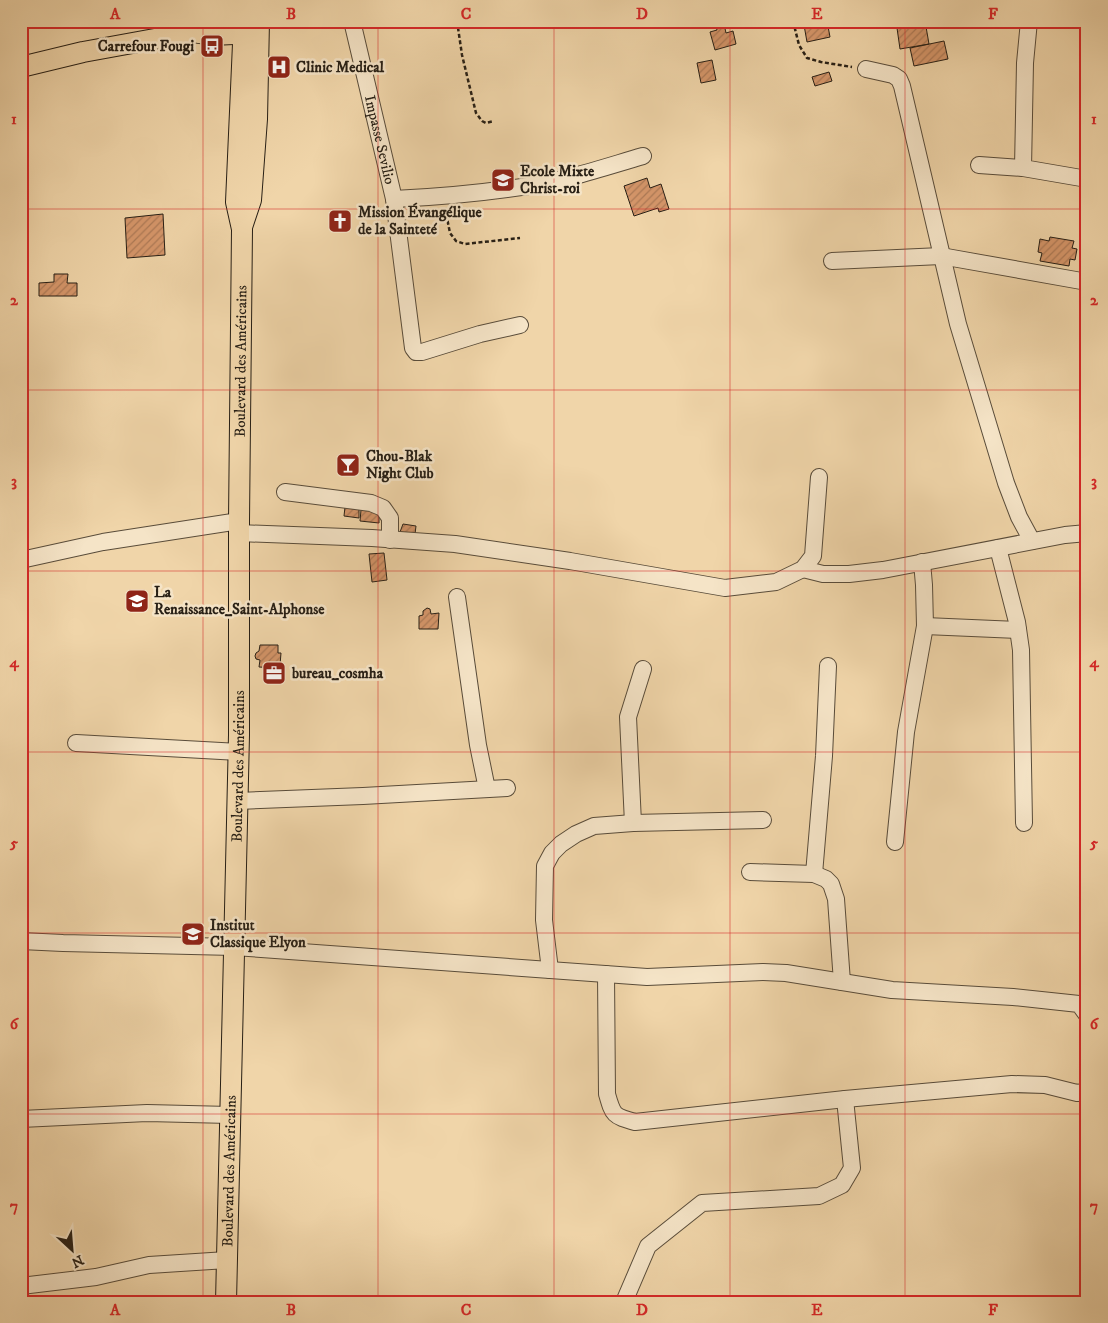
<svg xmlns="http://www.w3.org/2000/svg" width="1108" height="1323" viewBox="0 0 1108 1323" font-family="'IM FELL DW Pica',serif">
  <defs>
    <pattern id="building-hatch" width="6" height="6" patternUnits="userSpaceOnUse" patternTransform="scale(1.25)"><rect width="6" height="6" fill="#d5966a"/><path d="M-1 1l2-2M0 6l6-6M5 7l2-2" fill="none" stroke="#ad7a56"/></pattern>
  </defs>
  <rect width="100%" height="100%" fill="#f0d5a9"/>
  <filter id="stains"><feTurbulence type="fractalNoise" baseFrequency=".004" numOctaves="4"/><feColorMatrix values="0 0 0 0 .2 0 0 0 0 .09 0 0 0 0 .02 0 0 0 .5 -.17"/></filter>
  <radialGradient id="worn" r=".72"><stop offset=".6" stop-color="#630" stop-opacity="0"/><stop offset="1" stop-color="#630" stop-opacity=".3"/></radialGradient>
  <path fill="url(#building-hatch)" stroke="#271f15" d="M811,21H827L830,37L807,42L804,25L811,24Z
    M896,21H925L929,44L900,49Z
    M724,24L726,33L733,31L736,44L715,50L710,32L717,30L716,26Z
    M944,41L948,59L914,66L910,48Z
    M712,60L716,80L701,83L697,63Z
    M829,72L832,81L815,86L812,77Z
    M647,178L650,188L661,184L669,209L659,212L658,208L634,216L624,186Z
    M163,214L165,255L127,258L125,218Z
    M1050,237L1074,241L1072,248L1077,249L1075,260L1070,259L1069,266L1040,261L1042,253L1038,252L1040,239L1049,241Z
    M54,274H68L67,283H77V296H39V283L54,282Z
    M345,507L359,509V518L344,516Z
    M361,510L379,511V523L360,521Z
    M403,524L416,526L415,534L400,532Z
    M384,553L387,580L372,582L369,554Z
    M427,608L430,609L431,614L439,613L438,629H419V616L423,615V611Z
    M260,645H278V653H281L280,665H276V668L259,667L260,660L256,659L255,656L256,653L259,651Z"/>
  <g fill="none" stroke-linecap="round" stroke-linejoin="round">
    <g stroke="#594c3a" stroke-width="18">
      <g id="minor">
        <path id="s1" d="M352,21L394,199L413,348L416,352H422L480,334L520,325"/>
        <path d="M1029,21L1025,63L1023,168L1087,179"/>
        <path d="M866,69L893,75L899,79L902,86L958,324L1006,483L1019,517L1032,541"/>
        <path d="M979,165L1023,168"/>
        <path d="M394,199C439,197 483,193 528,186C567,180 605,167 643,156"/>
        <path d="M832,261L941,256L1087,282"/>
        <path d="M285,492L371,503L383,508L390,518V540"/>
        <path d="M239,533L372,538L455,544L570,561L725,588L776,582L803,569L813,556L819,477"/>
        <path d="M998,548L1017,622L1021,650L1024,823"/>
        <path d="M21,560L103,542L239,521"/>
        <path d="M803,569L823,574H849L883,570L1065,535L1087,533"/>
        <path d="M457,597L478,745L487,789"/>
        <path d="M925,626L1018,630"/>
        <path d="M76,743L239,752"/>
        <path d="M238,801L363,796L507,788"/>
        <path d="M633,823L628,717L643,669"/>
        <path d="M895,842L906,732L925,626L924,585L922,562"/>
        <path d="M750,872L814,874L826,879L831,884L836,899L842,982"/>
        <path d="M814,874L824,756L828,666"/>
        <path d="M21,941L63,943L234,947L647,977L763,972L786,973L892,990L1013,997L1079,1004L1087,1015"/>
        <path d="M550,970L544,920L545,866L552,853L561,844L576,834L594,826L633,823L763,820"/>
        <path d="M606,974L607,1094C613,1115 613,1116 635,1122L845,1099L1012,1084L1045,1085L1077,1093L1084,1092L1087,1090"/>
        <path d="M21,1119L147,1113L230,1115"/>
        <path d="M21,1286L96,1277L149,1265L227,1260"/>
        <path d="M624,1302L648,1246L702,1203L819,1196L842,1185L852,1168L845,1099"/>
      </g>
    </g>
    <g stroke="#271f15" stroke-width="22">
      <g id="major">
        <path d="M193,32L212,35L256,33"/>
        <path d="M21,67L83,52L193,32L211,23L216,21"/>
        <path d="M242,227L251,200L257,119L259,21"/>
        <path id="s2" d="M226,1302L239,735V521L242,229L236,202L244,21"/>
      </g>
    </g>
    <path stroke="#271f15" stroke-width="2.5" stroke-dasharray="4 2.5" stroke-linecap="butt" d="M457,21L462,55L476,113L482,121L486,123L494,121
      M793,21L799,45L807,58L821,62L852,67
      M445,208L450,233L456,241L465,244L520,238"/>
    <use href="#minor" stroke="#f5e4c7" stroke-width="16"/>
    <use href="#major" stroke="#f0d5a9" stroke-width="20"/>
  </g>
  <path fill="none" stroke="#d62828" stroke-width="1" stroke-opacity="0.55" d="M203,21V1302M378,21V1302M554,21V1302M730,21V1302M905,21V1302M21,209H1087M21,390H1087M21,571H1087M21,752H1087M21,933H1087M21,1114H1087"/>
  <defs>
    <g id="bus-square" transform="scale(1.25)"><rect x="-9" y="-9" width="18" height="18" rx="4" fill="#8f2418" stroke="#f5e4c7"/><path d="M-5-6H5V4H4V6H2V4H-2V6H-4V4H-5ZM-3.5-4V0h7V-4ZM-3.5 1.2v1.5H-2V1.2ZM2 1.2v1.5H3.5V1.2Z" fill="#fff"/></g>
    <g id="hospital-square" transform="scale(1.25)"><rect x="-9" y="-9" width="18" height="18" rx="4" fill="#8f2418" stroke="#f5e4c7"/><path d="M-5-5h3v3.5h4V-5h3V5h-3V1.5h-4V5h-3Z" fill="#fff"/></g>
    <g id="school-square" transform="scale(1.25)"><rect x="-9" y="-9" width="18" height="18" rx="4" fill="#8f2418" stroke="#f5e4c7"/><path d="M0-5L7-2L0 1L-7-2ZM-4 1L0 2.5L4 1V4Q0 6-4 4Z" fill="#fff"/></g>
    <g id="church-square" transform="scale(1.25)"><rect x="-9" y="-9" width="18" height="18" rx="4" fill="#8f2418" stroke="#f5e4c7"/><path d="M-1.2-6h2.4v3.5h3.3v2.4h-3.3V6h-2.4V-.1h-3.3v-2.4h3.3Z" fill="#fff"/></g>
    <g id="bar-square" transform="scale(1.25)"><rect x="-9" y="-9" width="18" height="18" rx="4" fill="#8f2418" stroke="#f5e4c7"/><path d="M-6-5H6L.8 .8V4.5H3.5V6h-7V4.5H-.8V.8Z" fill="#fff"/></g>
    <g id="office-square" transform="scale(1.25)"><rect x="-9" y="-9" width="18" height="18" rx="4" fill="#8f2418" stroke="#f5e4c7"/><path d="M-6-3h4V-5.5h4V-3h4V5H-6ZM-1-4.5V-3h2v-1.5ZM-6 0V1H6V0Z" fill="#fff"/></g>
  </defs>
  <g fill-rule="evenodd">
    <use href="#bus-square" x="212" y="46"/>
    <use href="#hospital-square" x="279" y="67"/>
    <use href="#school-square" x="503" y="180"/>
    <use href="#church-square" x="340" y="221"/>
    <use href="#bar-square" x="348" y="465"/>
    <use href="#school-square" x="137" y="601"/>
    <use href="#office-square" x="274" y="673"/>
    <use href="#school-square" x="193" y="934"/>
  </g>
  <g text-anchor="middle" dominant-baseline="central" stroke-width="5" stroke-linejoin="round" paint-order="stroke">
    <g font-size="15" font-weight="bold" fill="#271f15" stroke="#f5e4c7" text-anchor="start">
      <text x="194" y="46" text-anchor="end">Carrefour Fougi</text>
      <text x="296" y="67">Clinic Medical</text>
      <text x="520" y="171">Ecole Mixte<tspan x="520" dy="17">Christ-roi</tspan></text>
      <text x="358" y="212">Mission Évangélique<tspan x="358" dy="17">de la Sainteté</tspan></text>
      <text x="366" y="456">Chou-Blak<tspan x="366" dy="17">Night Club</tspan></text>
      <text x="154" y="592">La<tspan x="154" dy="17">Renaissance_Saint-Alphonse</tspan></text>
      <text x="292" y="673">bureau_cosmha</text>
      <text x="210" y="925">Institut<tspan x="210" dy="17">Classique Elyon</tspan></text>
    </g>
    <g font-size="15" fill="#271f15" stroke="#f5e4c7">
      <text stroke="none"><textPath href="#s1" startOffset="122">Impasse Sevilio</textPath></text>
      <text stroke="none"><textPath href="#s2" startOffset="941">Boulevard des Américains</textPath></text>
      <text stroke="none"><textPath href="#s2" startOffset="536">Boulevard des Américains</textPath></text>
      <text stroke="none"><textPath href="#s2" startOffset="131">Boulevard des Américains</textPath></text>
    </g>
  </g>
  <rect width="1108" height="1323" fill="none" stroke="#f0d5a9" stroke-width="55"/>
  <g transform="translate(72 1250) rotate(154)" stroke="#f5e4c7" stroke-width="4" paint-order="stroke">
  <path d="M0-4L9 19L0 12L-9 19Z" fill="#271f15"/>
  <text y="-8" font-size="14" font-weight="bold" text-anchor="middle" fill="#271f15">N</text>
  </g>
  <rect x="28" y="28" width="1052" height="1268" fill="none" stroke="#d62828" stroke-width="2"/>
  <g font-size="16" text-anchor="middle" font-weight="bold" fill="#d62828">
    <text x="115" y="19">A</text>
    <text x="291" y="19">B</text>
    <text x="466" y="19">C</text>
    <text x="642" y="19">D</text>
    <text x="817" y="19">E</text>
    <text x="993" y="19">F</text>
    <text x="14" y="124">1</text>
    <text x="1094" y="124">1</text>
    <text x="14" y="305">2</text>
    <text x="1094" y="305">2</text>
    <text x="14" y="486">3</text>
    <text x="1094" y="486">3</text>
    <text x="14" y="667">4</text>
    <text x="1094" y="667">4</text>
    <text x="14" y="848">5</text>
    <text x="1094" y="848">5</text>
    <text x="14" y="1029">6</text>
    <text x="1094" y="1029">6</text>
    <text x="14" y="1211">7</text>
    <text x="1094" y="1211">7</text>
    <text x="115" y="1315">A</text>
    <text x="291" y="1315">B</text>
    <text x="466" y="1315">C</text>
    <text x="642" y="1315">D</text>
    <text x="817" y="1315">E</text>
    <text x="993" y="1315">F</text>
  </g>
  <rect width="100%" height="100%" filter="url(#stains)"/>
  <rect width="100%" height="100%" fill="url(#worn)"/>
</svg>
